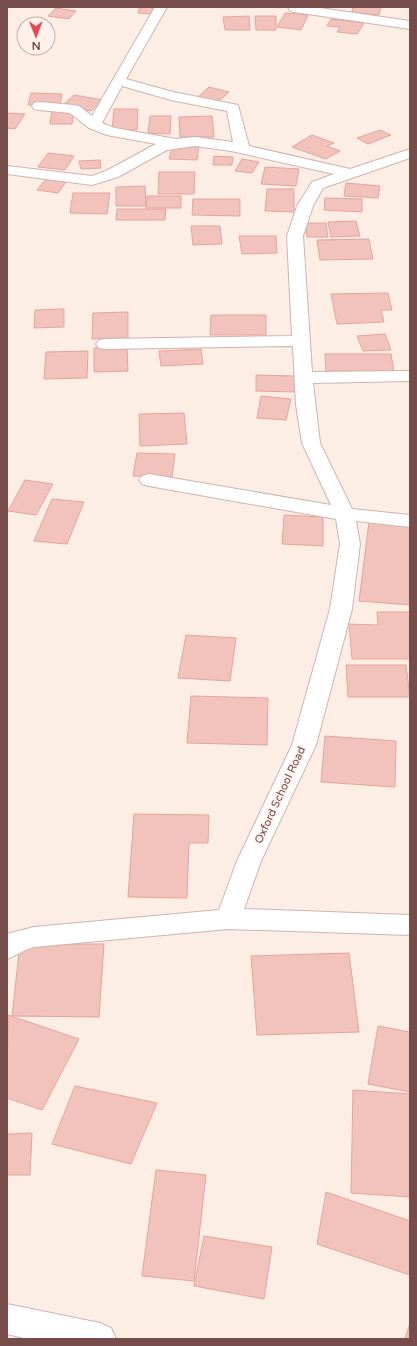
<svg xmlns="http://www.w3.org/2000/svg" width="417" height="1346" viewBox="0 0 417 1346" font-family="'Varela Round',sans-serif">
  <rect width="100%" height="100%" fill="#fcede5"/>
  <path fill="#f2c3bc" stroke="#e5a49d" d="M140,7H154L151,14L138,13Z
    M353,7H381L379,15L352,13Z
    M56,8L76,11L69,19L48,16Z
    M285,13L308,15L301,30L277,27Z
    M249,16L250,30H225L223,17Z
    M255,16H276V30H256Z
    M331,19L364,23L357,34L337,32L340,27L327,26Z
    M209,87L229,92L218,102L197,98Z
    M31,93L62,94L60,105H28Z
    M74,95L103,100L91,111L62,106Z
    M114,109H138L137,130H112Z
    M52,110H74L72,124H50Z
    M7,113L25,114L15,129L7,128Z
    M150,116H171L170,134L148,133Z
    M212,116L214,137H180L179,117Z
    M380,130L391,135L368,144L357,138Z
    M312,135L334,143L327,146L340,151L326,159L292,147Z
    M173,144L199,145L197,160L169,159Z
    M48,153L74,156L65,170L38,167Z
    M214,156L233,157L232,165H213Z
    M242,159L259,162L252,173L235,171Z
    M100,160L101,168L81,169L79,161Z
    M265,167L299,169L296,186L261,184Z
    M159,172H195L194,194H158Z
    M46,179L66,182L58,193L37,190Z
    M346,183L380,186L378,198L344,196Z
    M145,186L146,206H116V187Z
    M267,189H294V212L265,211Z
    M73,193H110L107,214L70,213Z
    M147,196H181V208H146Z
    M325,198L362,199V212L324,210Z
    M193,199H240V216L192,215Z
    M117,209H166L165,220H116Z
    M356,221L360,236L331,237L328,222Z
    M305,223H326L328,237H307Z
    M191,226H220L222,244L193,245Z
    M239,236H276L277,253L242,254Z
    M369,239L373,259L320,260L317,240Z
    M388,293L392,310H381L384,322L337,324L331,294Z
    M64,309V327L34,328L35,310Z
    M128,312V338L92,339L93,313Z
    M211,315H266V335H210Z
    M385,334L391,350L363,351L357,336Z
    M127,347L128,371L94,372V348Z
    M201,349L203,364L161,366L159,351Z
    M88,351L87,378L44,379L46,352Z
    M325,354H391L394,372L326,371Z
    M256,375L296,376L297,392L256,391Z
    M261,396L291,399L286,420L257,418Z
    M184,413L187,444L140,446L139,414Z
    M137,453L175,454L172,477L133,476Z
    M25,480L53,484L36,515L8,511Z
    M52,499L84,502L67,544L34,541Z
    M284,515L323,517V546L282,544Z
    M369,522L410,526V605L359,601Z
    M377,612H410V659H352L349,624L378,625Z
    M186,635L236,638L230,681L178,678Z
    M346,665H406L410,697H348Z
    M191,696L268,698L267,745L187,743Z
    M325,736L396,741L395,787L321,782Z
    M134,814L209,815L208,843H189L187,898L128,897Z
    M20,944H104L99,1017L12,1016Z
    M349,953L359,1032L257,1035L251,956Z
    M8,1015L79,1039L42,1110L7,1098Z
    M378,1026L410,1032V1092L368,1084Z
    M75,1086L157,1103L131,1164L52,1144Z
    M353,1090L410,1094V1197L351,1193Z
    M32,1133L30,1175H7V1134Z
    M156,1170L206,1175L194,1281L142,1276Z
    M326,1192L410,1221V1275L317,1244Z
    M204,1236L272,1247L264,1299L194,1286Z
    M410,1323V1339H405Z"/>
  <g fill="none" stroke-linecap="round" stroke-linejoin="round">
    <g stroke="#d0b4ae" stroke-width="2">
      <path id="minor" d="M155,7H167L126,79L173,92L238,105L249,146L350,169L410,149V158L323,188L313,206L303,236L312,372L410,371V381L313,383L320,443L352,509L410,515V527L356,521L360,544L352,609L316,745L261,861L244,909L410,915V935L228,929L34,947C24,950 17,955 7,959V934L34,927L219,910L237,861L292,745L330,609L340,544L336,519L149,486L142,484L139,480L142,476L149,474L331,505L302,443L296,405L293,346L105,349L99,348L96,344L99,340L105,339L292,336L287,236L297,206L312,182L334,174L231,151L195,146L167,150L118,177L92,185L7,174V166L92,176L108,170L156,144L107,135L89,128L70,113L39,110L34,109L32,106L34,103L39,102L74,105L79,106L92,116ZM122,86L171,100L227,111L233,142L195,137L176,139L115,128L102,123Z
        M288,7H313L410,21V29L294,12L290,11Z
        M7,1304L100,1323L111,1328L116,1339H28L7,1334Z"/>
    </g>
    <use href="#minor" fill="#fff" fill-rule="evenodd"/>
  </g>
  <g text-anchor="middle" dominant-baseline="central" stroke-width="3" stroke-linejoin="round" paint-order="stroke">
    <g font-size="11" fill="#764d4a" stroke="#fff2ec">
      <text transform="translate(280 795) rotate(-65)">Oxford School Road</text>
    </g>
  </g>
  <rect width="417" height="1346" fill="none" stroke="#764d4a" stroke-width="16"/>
  <g transform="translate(36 36) rotate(179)"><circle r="19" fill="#fff2ec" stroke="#c8b0ab"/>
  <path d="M0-3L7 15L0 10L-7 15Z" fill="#e74953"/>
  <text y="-6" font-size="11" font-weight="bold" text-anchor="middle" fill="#764d4a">N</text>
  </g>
</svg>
